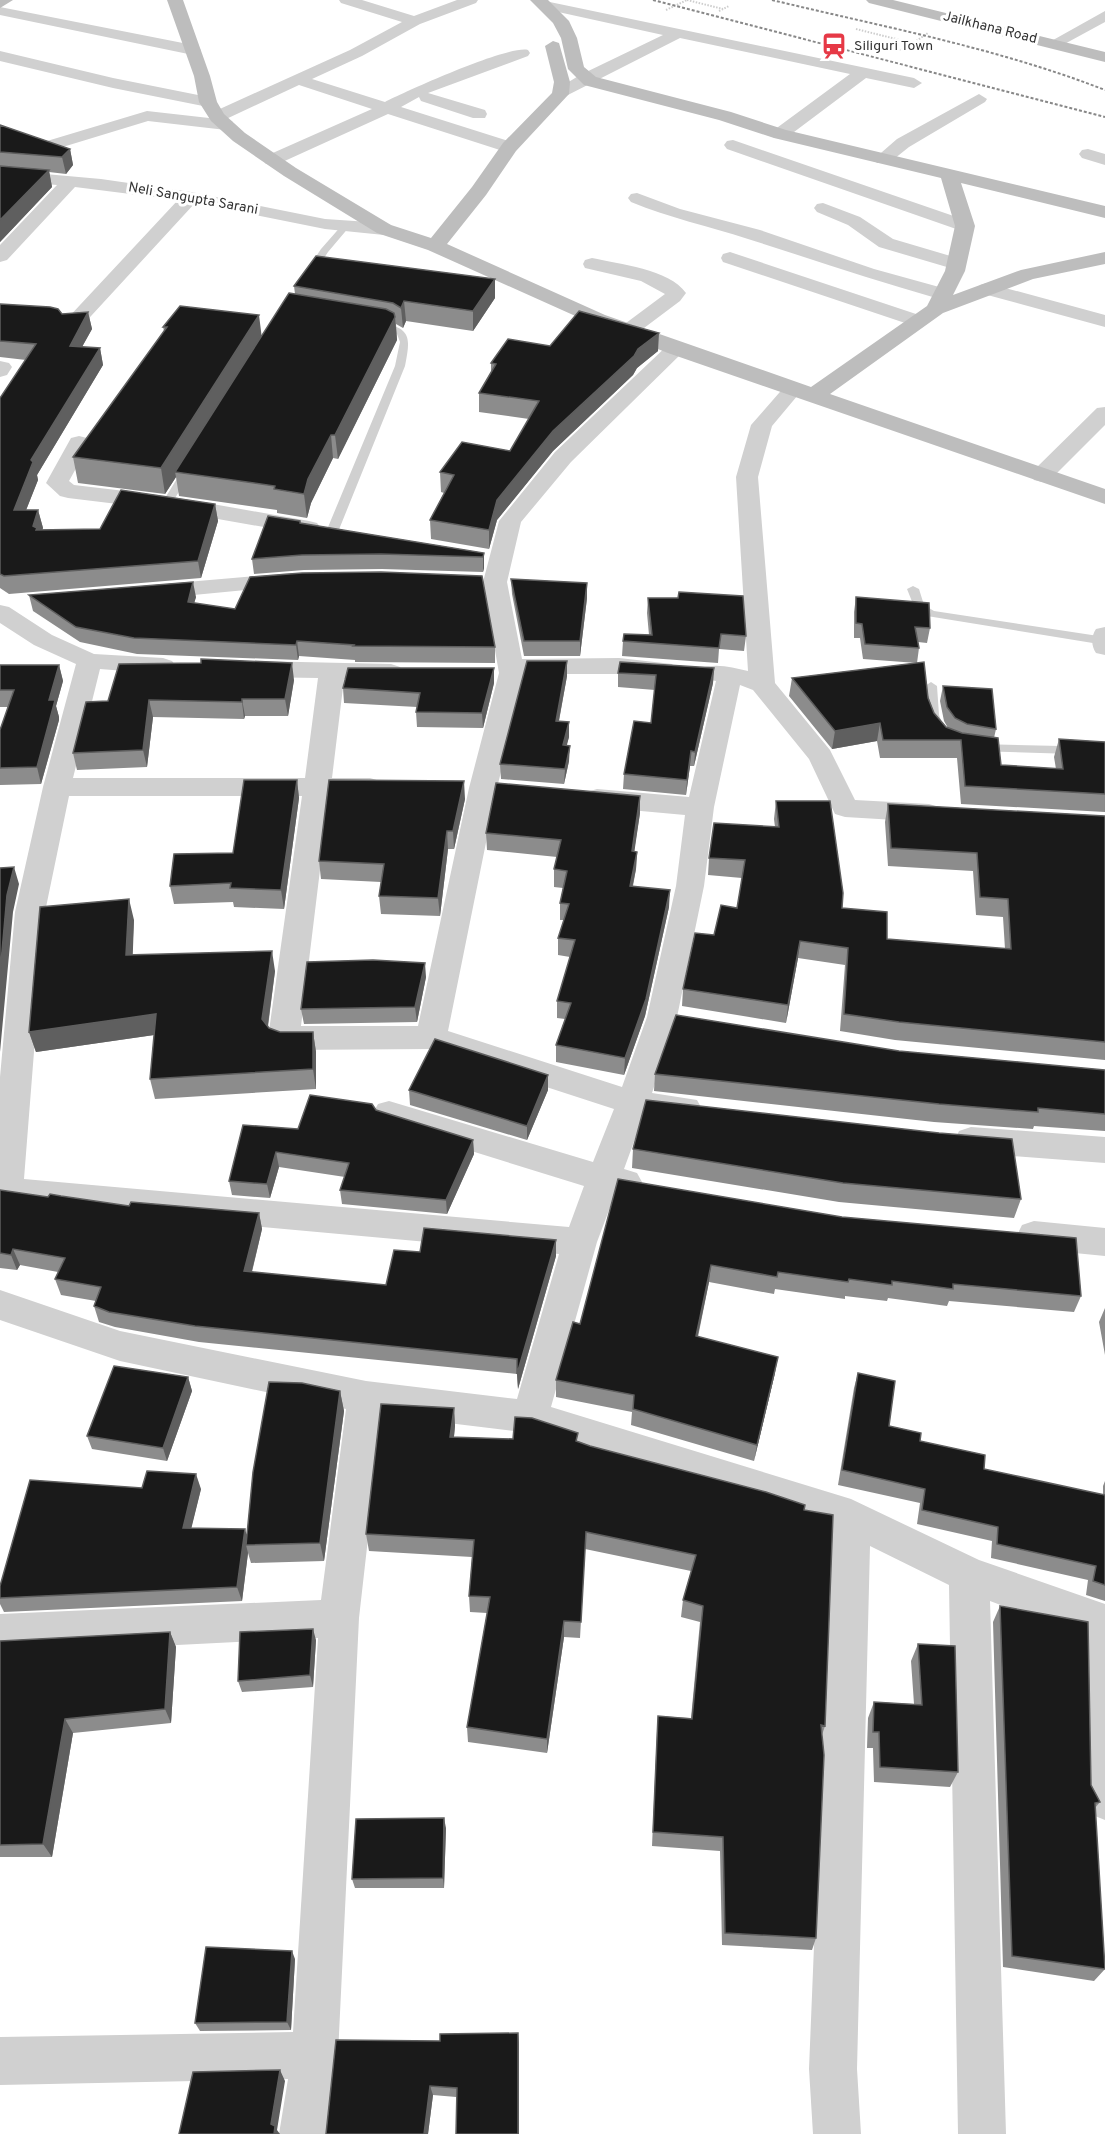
<svg xmlns="http://www.w3.org/2000/svg" width="1105" height="2134" viewBox="0 0 1105 2134" font-family="Overpass,sans-serif">
  <rect width="100%" height="100%" fill="#fff"/>
  <g fill="none" stroke-linecap="round" stroke-linejoin="round">
    <path stroke="#cdcdcd" stroke-width="2" stroke-dasharray="1.5 1.5" stroke-linecap="butt" d="M687,0L723,9
      M666,10L687,0
      M719,11L729,6
      M856,29L912,43
      M909,46L928,33
      M899,50L909,46"/>
    <path fill="#d0d0d0" fill-rule="evenodd" d="M343,224L350,226L328,252L313,275H307L305,273L321,249Z
      M378,321C411,329 411,335 405,366L338,532L332,535L326,532L395,366L400,342L397,334L375,326V322Z
      M188,466L193,469L172,503L171,505H163L162,503L183,469Z
      M913,586L919,589L924,605L934,611L1105,637V645L927,616L915,609L907,589Z
      M931,682L937,686L939,715L945,730L939,734C924,728 926,700 925,686Z
      M979,744L1105,747V755L975,751L973,748Z"/>
    <path fill="#d0d0d0" fill-rule="evenodd" d="M339,0H362L414,16L457,0H478L476,3L420,24L362,56L312,79L385,102C407,91 508,45 528,50L530,53L528,56L428,93L485,110L487,114L485,118H473L421,101L419,97L401,107L515,143L518,147L515,151H503L388,114L278,164H266L263,160L266,156L372,109L299,85L224,120L232,121L234,125L226,130L148,121L43,153L37,152L34,148L37,144L147,111L209,118L211,113L350,50L402,22L341,3Z
      M545,1L914,78L922,83L914,88L866,78L786,138H774L772,134L774,130L850,74L680,38L560,99L554,97L552,94L554,91L580,75L663,35L540,8L538,5L540,2Z
      M0,7L193,45L201,50L193,55L0,15Z
      M1105,11V22L1059,47L1054,49L1046,44Z
      M0,51L113,78L208,97L216,102L208,107L113,88L0,61Z
      M979,94L987,99L985,102L909,147L889,163H877L874,159L897,139Z
      M733,140L971,222L974,226L971,230H959L727,149L724,145L727,141Z
      M1088,149L1105,154V165L1082,158L1079,154L1082,150Z
      M0,170L101,179L191,192L325,219L384,223L391,225L393,229L391,233L384,235L325,229L195,203L80,328H66L63,324L66,320L178,200L75,187L7,260L0,262V245L57,185L0,180Z
      M637,193L680,209L760,230L874,269L950,290L953,294L950,298H936C873,280 811,259 748,239C708,226 670,218 631,202L628,198L631,194Z
      M823,203L860,217L893,239L964,260L966,264L964,268L957,270L879,247L848,225L817,212L814,208L817,204Z
      M730,252L925,317L928,321L925,325H911L723,262L721,258L723,254Z
      M592,258C619,264 669,269 686,293L680,301L636,334H622L619,330L622,326L665,294L641,281L585,268L583,264L585,260Z
      M987,283L1105,315V327L980,293L977,289L980,285Z
      M676,342L683,344L686,348L683,352L571,462L521,522L507,582L522,659L619,658L672,664L676,669L672,674L663,677L619,674H525L497,788L448,1031L622,1087L647,1017L676,886L685,815L597,807L587,804L583,798L587,792L597,789L689,797L716,681L700,678L696,673L700,668C717,663 732,667 748,671L736,477L751,425L786,385L793,383L800,385L803,389L772,426L758,477L775,683L830,750L855,800L929,804L939,807L943,813L939,819L929,822L845,817L835,814L809,759L753,690L740,685L714,807L704,886L677,1017L652,1093L697,1100L702,1109L697,1118L686,1121L643,1117L624,1169L637,1173L642,1182L637,1191L625,1195L615,1194L597,1242L551,1407L851,1499L979,1560L1105,1604V1820L1090,1814L1084,1799L1081,1635L990,1601L1006,2134H958L949,1585L870,1546L857,2069L861,2134H813L809,2069L831,1529L530,1433L382,1415L359,1618L338,2055L327,2134H279L288,2079L0,2085V2037L293,2032L318,1638L0,1654V1614L321,1600L346,1409L120,1361L0,1320V1290L120,1331L366,1381L517,1399L559,1254L0,1203V1077L15,912L43,787L76,664L34,645L0,623V605L9,607L52,635L94,654L163,658L172,661L176,666L172,671L163,674L100,669L73,778H305L318,678L252,677L243,674L239,669L243,664L252,661L391,664L400,667L404,672L400,677L391,680L344,679L332,778H370L380,781L384,787L380,793L370,796H329L301,1026H418L469,788L499,673L483,582L499,521L555,452L669,344ZM69,796H302L268,1038L273,1046L284,1050L430,1049L614,1109L593,1162L389,1101L378,1104L373,1113L378,1122L584,1186L569,1227L24,1179L45,912Z
      M0,361L9,363L12,367L7,375L0,377Z
      M1105,407V425L1050,480L1042,482L1034,480L1031,475L1034,470L1097,408Z
      M79,436L87,438L90,443L69,481L74,485L167,496L309,521L317,523L321,528L317,533L309,535L167,510L68,498L60,496L46,483L71,438Z
      M291,573L299,575L303,580L299,585L152,599L143,597L140,592L143,587L152,585Z
      M1105,627V655L1096,653C1091,646 1091,636 1096,629Z
      M971,1127L1105,1137V1163L971,1153L959,1149L955,1140L959,1131Z
      M1034,1221L1105,1228V1256L1034,1249L1022,1245L1017,1235L1022,1225Z"/>
    <path fill="#bdbdbd" fill-rule="evenodd" d="M0,0H13L0,8Z
      M167,0H183L210,76L217,102L224,114L245,133L296,168L391,225L431,238L472,187L503,143L552,93L554,82L545,46L553,41L559,43L570,82L569,94L516,151L486,195L447,244L605,315L811,387L927,306L945,271L955,226L941,178L774,138L719,120L584,85L568,69L561,38L553,23L530,0H548L569,21L577,38L584,67L596,77L731,112L786,130L1105,206V218L961,183L975,226L965,271L953,295L1021,270L1105,252V264L1033,279L943,313L830,394L1105,489V504L668,353L591,323L428,250L377,233L284,176L233,141L211,121L199,102L194,76Z
      M866,0H893L1105,52V62L869,3Z"/>
    <path stroke="#888" stroke-width="2" stroke-dasharray="3 2" stroke-linecap="butt" d="M653,0L1105,117
      M772,0C884,27 997,48 1105,90"/>
  </g>
  <path fill="#8c8c8c" d="M0,125L70,149L73,165L66,174L49,172L52,187L0,242Z
    M495,279V298L473,331L406,321L403,328L396,324L397,340L338,459L333,458L311,503L307,518L277,513V510L179,496L176,477L165,494L78,483L73,457L164,331L163,327L261,336L295,294L294,286Z
    M0,304L62,314L88,312L92,329L82,347L100,348L103,365L37,475L38,480L26,510H38L43,528L42,530L100,529L215,504L218,521L201,578L9,594L0,588V398L26,360L0,357Z
    M550,346L658,351L637,368L633,375L553,451L497,520L489,549L431,539L430,520L444,493L441,492L440,472L510,451L529,419L479,412V393L491,372V363Z
    M300,521L301,523L484,553V568L483,572L382,569L304,570L254,574L252,559Z
    M511,579L587,583V598L580,656H524L512,594Z
    M29,595L196,597L194,603L495,647V663L355,662V660L299,656L298,660L137,654L80,642L33,611Z
    M856,597L930,628L927,643L918,642L919,648L917,663L934,713L946,727L948,728L944,721L940,701L943,686L996,729L994,738L1001,765L1056,769L1054,757L1059,739L1105,742V812L961,804L957,758H880L877,741L832,749L789,696L792,678L917,663L863,659L860,638H854V612Z
    M648,598L746,636L744,651L719,649L718,663L622,656L623,641L649,635L647,613Z
    M567,661V676L559,721L569,737L566,746L569,761L564,784L501,779L500,764Z
    M0,665H59L63,681L56,706L59,717V720L41,784L0,785V730L8,707H0Z
    M714,668L713,683L694,766H690L686,795L623,789L624,774L651,723L655,690L618,687V673Z
    M294,680L288,716H245L244,719L153,717L147,767L77,770L73,753L108,701Z
    M494,683L483,728L417,727L416,712L417,707L344,703L343,688Z
    M297,780L299,798L284,909L234,907L233,902L174,904L170,886L233,853Z
    M640,796V813L634,851L637,852L636,869L633,886L669,907L645,1016L624,1075L556,1062V1045L565,1019L557,1018V1001L570,957L558,955V938L564,920H560V903L563,888L554,887V869L557,857L487,850L486,833Z
    M465,799L454,849H448L440,916L381,914L379,896L381,882L321,879L319,861Z
    M776,801L842,908L887,939L1005,949L1003,917L976,915L973,871L888,866L885,822L888,804L1105,816V1060L895,1040L840,1031L845,965L798,958L786,1023L682,1006L683,989L714,935L737,908L742,878L708,875L709,858L775,827L774,819Z
    M134,920L132,955L275,971L268,1027L269,1028L280,1032H313L316,1052V1089L155,1099L150,1079L154,1035L36,1052L29,1032Z
    M426,977L417,1022L304,1024L301,1009Z
    M899,1051L1105,1070V1131L1034,1126L1033,1129L934,1122L654,1091L655,1074Z
    M409,1090H548L527,1140L410,1105Z
    M298,1129L473,1140L474,1154L447,1214L342,1204L340,1190L345,1177L279,1167L270,1198L232,1195L229,1181Z
    M633,1149L1021,1199L1014,1218L839,1202L632,1168Z
    M618,1179L1081,1296L1074,1312L949,1301L947,1306L888,1298L887,1301L845,1296V1299L775,1289L774,1294L709,1282L698,1337L775,1373L754,1461L631,1425L632,1412L556,1397V1380L580,1324Z
    M0,1190L48,1197L129,1206L259,1213L262,1229L252,1272L386,1285L420,1252L556,1240V1256L518,1389L517,1374L199,1342L115,1327L99,1322L94,1306L96,1301L61,1295L55,1279L58,1272L20,1265L17,1270L0,1268Z
    M1105,1308V1355L1099,1322Z
    M858,1373L889,1426L920,1441L984,1469L1103,1495V1486L1105,1481V1601L1086,1595L1088,1580L991,1558L992,1541L917,1524L920,1503L838,1485L854,1388Z
    M188,1377L192,1391L167,1461L92,1449L87,1436Z
    M340,1391L344,1411L324,1561L251,1563L248,1553L242,1601L4,1612L0,1604V1598L142,1488L201,1489L191,1528L247,1534Z
    M454,1408L455,1426L454,1437L578,1441L590,1446L804,1510L825,1726L822,1735L816,1938L812,1950L722,1945L720,1851L652,1846L657,1731L658,1716L691,1718L700,1622L681,1617L683,1600L691,1571L585,1549L580,1638L564,1637L547,1753L468,1742L467,1727L487,1613L470,1612L469,1596L472,1557L369,1551L366,1534Z
    M1000,1606L1100,1802L1095,1808L1105,1969L1094,1981L1003,1967L993,1622Z
    M170,1632L176,1647L171,1723L73,1733L52,1857H0V1641Z
    M316,1640L313,1687L242,1692L238,1681Z
    M918,1644L958,1772L950,1787L874,1782L873,1748H867L868,1718L874,1702L914,1704L911,1661Z
    M446,1828L444,1888H355L352,1879Z
    M295,1959L291,2030L200,2031L195,2023Z
    M518,2033L519,2044L456,2097L433,2095L428,2134H326L440,2041Z"/>
  <path fill="#5f5f5f" d="M70,149L73,165L66,174L62,157Z
    M49,170L52,187L0,242V220Z
    M495,279V298L473,331V311Z
    M404,301L406,321L403,328L401,308Z
    M88,312L92,329L73,363L70,346Z
    M259,315L262,339L175,472L176,477L165,494L161,468Z
    M395,317L397,340L338,459L335,435Z
    M659,333L658,351L637,368L633,375L553,451L497,520L489,549V530L497,500L553,431L638,349Z
    M100,348L103,365L37,475L38,480L19,528L14,510L31,460Z
    M331,435L333,458L311,503L307,518L304,494L308,479Z
    M215,504L218,521L201,578L198,561Z
    M38,510L43,528L39,538L33,526Z
    M484,553V568L483,572V557Z
    M193,582L196,597L190,617L188,602Z
    M587,583V598L580,656V641Z
    M297,641L299,656L298,660L296,645Z
    M567,661V676L556,736V721Z
    M292,663L294,680L288,716L285,699Z
    M59,665L63,681L56,706L59,717V720L41,784L37,767L49,700Z
    M494,668V683L483,728L482,713Z
    M714,668L713,683L694,766L695,752Z
    M242,699L245,716L244,719L242,702Z
    M149,700L153,717L147,767L143,750Z
    M569,722V737L563,760V745Z
    M880,723L877,741L832,749L835,731Z
    M570,746L569,761L564,784L565,769Z
    M691,751L690,766L686,795L687,780Z
    M297,780L299,798L284,909L281,890Z
    M464,781L465,799L454,849L453,831Z
    M640,796V813L632,868V851Z
    M447,831L448,849L440,916L438,898Z
    M637,852L636,869L629,903L630,886Z
    M14,867L19,884L13,912L0,1052V974L7,895Z
    M670,890L669,907L645,1016L624,1075L625,1058Z
    M129,899L134,920L132,976L126,955Z
    M800,941L798,958L786,1023L788,1005Z
    M272,951L275,971L266,1039L262,1019Z
    M425,963L426,977L417,1022L415,1007Z
    M156,1014L161,1034L36,1052L29,1032Z
    M313,1032L316,1052V1089L313,1069Z
    M548,1075V1090L527,1140V1126Z
    M473,1140L474,1154L447,1214L446,1200Z
    M276,1152L279,1167L270,1198L267,1184Z
    M259,1213L262,1229L248,1287L244,1271Z
    M556,1240V1256L518,1389L517,1374Z
    M13,1249L20,1265L17,1270L11,1255Z
    M711,1265L709,1282L694,1353L696,1336Z
    M778,1357L775,1373L754,1461L757,1445Z
    M188,1377L192,1391L167,1461L163,1448Z
    M340,1391L344,1411L324,1561L320,1543Z
    M454,1408L455,1426L452,1455L450,1437Z
    M196,1474L201,1489L188,1542L183,1528Z
    M245,1529L249,1543L246,1545L248,1553L242,1601L237,1587Z
    M564,1621V1637L547,1753V1739Z
    M313,1629L316,1640L313,1687L310,1675Z
    M170,1632L176,1647L171,1723L165,1709Z
    M65,1719L73,1733L52,1857L43,1844Z
    M444,1818L446,1828L444,1888L443,1878Z
    M292,1951L295,1959L291,2030L287,2022Z
    M518,2033L519,2044V2134H518Z
    M280,2070L285,2081L277,2130L280,2134H274L271,2124Z
    M430,2086L433,2095L428,2134H424Z"/>
  <path fill="#1a1a1a" stroke="#5f5f5f" stroke-width="1.5" d="M0,125L70,149L62,157L0,152Z
    M0,166L49,170L0,220Z
    M316,256L495,279L473,311L404,301L401,308L393,303L294,286Z
    M289,293L386,309L394,313L395,317L335,435H331L308,479L304,494L274,489L275,486L175,472Z
    M0,304L50,307L58,309L62,314L88,312L70,346L100,348L31,460L33,462L14,510H38L33,526L37,528L36,530L100,529L121,490L215,504L198,561L4,576L0,574V398L36,344L0,341Z
    M180,306L259,315L161,468L73,457L167,327H163Z
    M579,311L659,333L638,349L634,356L553,431L497,500L489,530L430,520L454,475L440,472L462,442L510,451L539,401L479,393L496,364L491,363L508,339L550,346Z
    M268,516L300,521V523L484,553L483,557L381,554L302,555L252,559Z
    M381,572L482,576L495,647L353,646L354,645L297,641L296,645L134,638L76,627L29,595L193,582L188,602L235,609L250,577L302,573Z
    M511,579L587,583L580,641H524Z
    M679,592L743,596L746,636L721,634L719,648L623,641L624,634L652,635L648,598H678Z
    M856,597L929,603L930,628L915,627L919,648L865,644L862,624L856,623Z
    M201,659L292,663L285,699H242V702L149,700L143,750L73,753L86,702L108,701L119,664L201,663Z
    M527,661H567L556,721L569,722L563,745L570,746L565,769L500,764Z
    M620,662L714,668L695,752L691,751L687,780L624,774L634,721L651,723L656,675L618,673Z
    M924,662L928,698L934,713L946,727L962,733L998,738L1001,765L1063,769L1059,739L1105,742V794L965,786L961,740H883L880,723L835,731L792,678Z
    M0,665H59L49,700H55L54,704L37,767L0,768V730L14,690H0Z
    M348,668H494L482,713L416,712L420,693L343,688Z
    M943,686L992,689L996,729L967,724L955,718L947,707Z
    M244,780H297L281,890L230,888L231,883L170,886L174,854L233,853Z
    M329,780L464,781L453,831H447L438,898L379,896L384,864L319,861Z
    M496,783L640,796L632,851L637,852L630,886L670,890L646,999L625,1058L556,1045L571,1003L557,1001L575,940L558,938L569,904L560,903L567,871L554,869L561,840L486,833Z
    M776,801H830L843,893L842,908L887,912V939L1011,949L1008,899L980,897L977,853L891,848L888,804L1105,816V1042L899,1022L844,1014L848,948L800,941L788,1005L683,989L695,933L714,935L721,905L737,908L745,860L709,858L714,823L779,827Z
    M14,867L7,895L0,974V868Z
    M129,899L126,955L272,951L262,1019L269,1028L280,1032H313V1069L150,1079L156,1014L29,1032L40,907Z
    M373,960L425,963L415,1007L301,1009L307,962Z
    M676,1015L899,1051L1105,1070V1114L1038,1108V1112L939,1104L655,1074Z
    M435,1039L548,1075L527,1126L409,1090Z
    M310,1095L372,1104L376,1110L473,1140L446,1200L340,1190L349,1163L276,1152L267,1184L229,1181L243,1125L298,1129Z
    M646,1100L939,1133L1012,1139L1021,1199L843,1183L633,1149Z
    M618,1179L842,1217L1076,1238L1081,1296L953,1284V1289L892,1281V1285L849,1279L848,1282L778,1272L777,1277L711,1265L696,1336L778,1357L757,1445L633,1409L634,1395L556,1380L573,1322L580,1324Z
    M0,1190L48,1197L50,1194L61,1196L129,1206L131,1202L259,1213L244,1271L386,1285L394,1250L420,1252L424,1228L556,1240L517,1374V1359L195,1326L109,1312L94,1306L101,1287L55,1279L65,1258L13,1249L11,1255L0,1253Z
    M114,1366L188,1377L163,1448L87,1436Z
    M858,1373L895,1381L889,1426L921,1433L920,1441L985,1455L984,1469L1105,1495V1585L1093,1581L1096,1566L997,1544L998,1527L922,1510L925,1489L842,1470Z
    M269,1382L302,1383L340,1391L320,1543L246,1545L253,1472Z
    M381,1404L454,1408L450,1437L513,1439L515,1417L532,1418L578,1433L576,1441L590,1446L766,1492L805,1505L804,1510L833,1515L825,1726L821,1725L824,1755L816,1938L725,1933L723,1837L653,1832L658,1716L692,1719L703,1606L683,1600L696,1555L586,1532L581,1622L564,1621L547,1739L467,1727L490,1597L469,1596L474,1540L366,1534Z
    M147,1471L196,1474L183,1528L245,1529L237,1587L0,1598V1586L30,1480L142,1488Z
    M1000,1606L1088,1622L1091,1785L1100,1802L1095,1803L1105,1969L1012,1956Z
    M313,1629L310,1675L238,1681L240,1632Z
    M170,1632L165,1709L65,1719L43,1844L0,1845V1641Z
    M918,1644L955,1646L958,1772L880,1767L879,1732H873L874,1702L922,1705Z
    M444,1818L443,1878L352,1879L356,1819Z
    M206,1947L292,1951L287,2022L195,2023Z
    M518,2033V2134H456L457,2088L430,2086L424,2134H326L336,2040L440,2041V2034Z
    M280,2070L271,2124L275,2126L274,2134H179L193,2072Z"/>
  <defs>
    <g id="station-bare" transform="scale(2.07)"><path d="M-3-6H3Q5-6 5-4V2Q5 4 3 4L4.5 6H3L1.5 4h-3L-3 6H-4.5L-3 4Q-5 4-5 2V-4Q-5-6-3-6ZM-3.5-4v3h7v-3ZM-3.5 1v1.5H-2V1ZM2 1v1.5H3.5V1Z" fill="#e63946" stroke="#fff" stroke-width="2.5" paint-order="stroke"/></g>
  </defs>
  <g fill-rule="evenodd">
    <use href="#station-bare" x="834" y="46"/>
  </g>
  <g text-anchor="middle" dominant-baseline="central" stroke-width="6" stroke-linejoin="round" paint-order="stroke">
    <g font-size="14" fill="#333" stroke="#fff">
      <text transform="translate(990 28) rotate(14)">Jailkhana Road</text>
      <text transform="translate(193 199) rotate(10)">Neli Sangupta Sarani</text>
    </g>
    <g font-size="14" fill="#333" stroke="#fff" text-anchor="start">
      <text x="854" y="46">Siliguri Town</text>
    </g>
  </g>
</svg>
